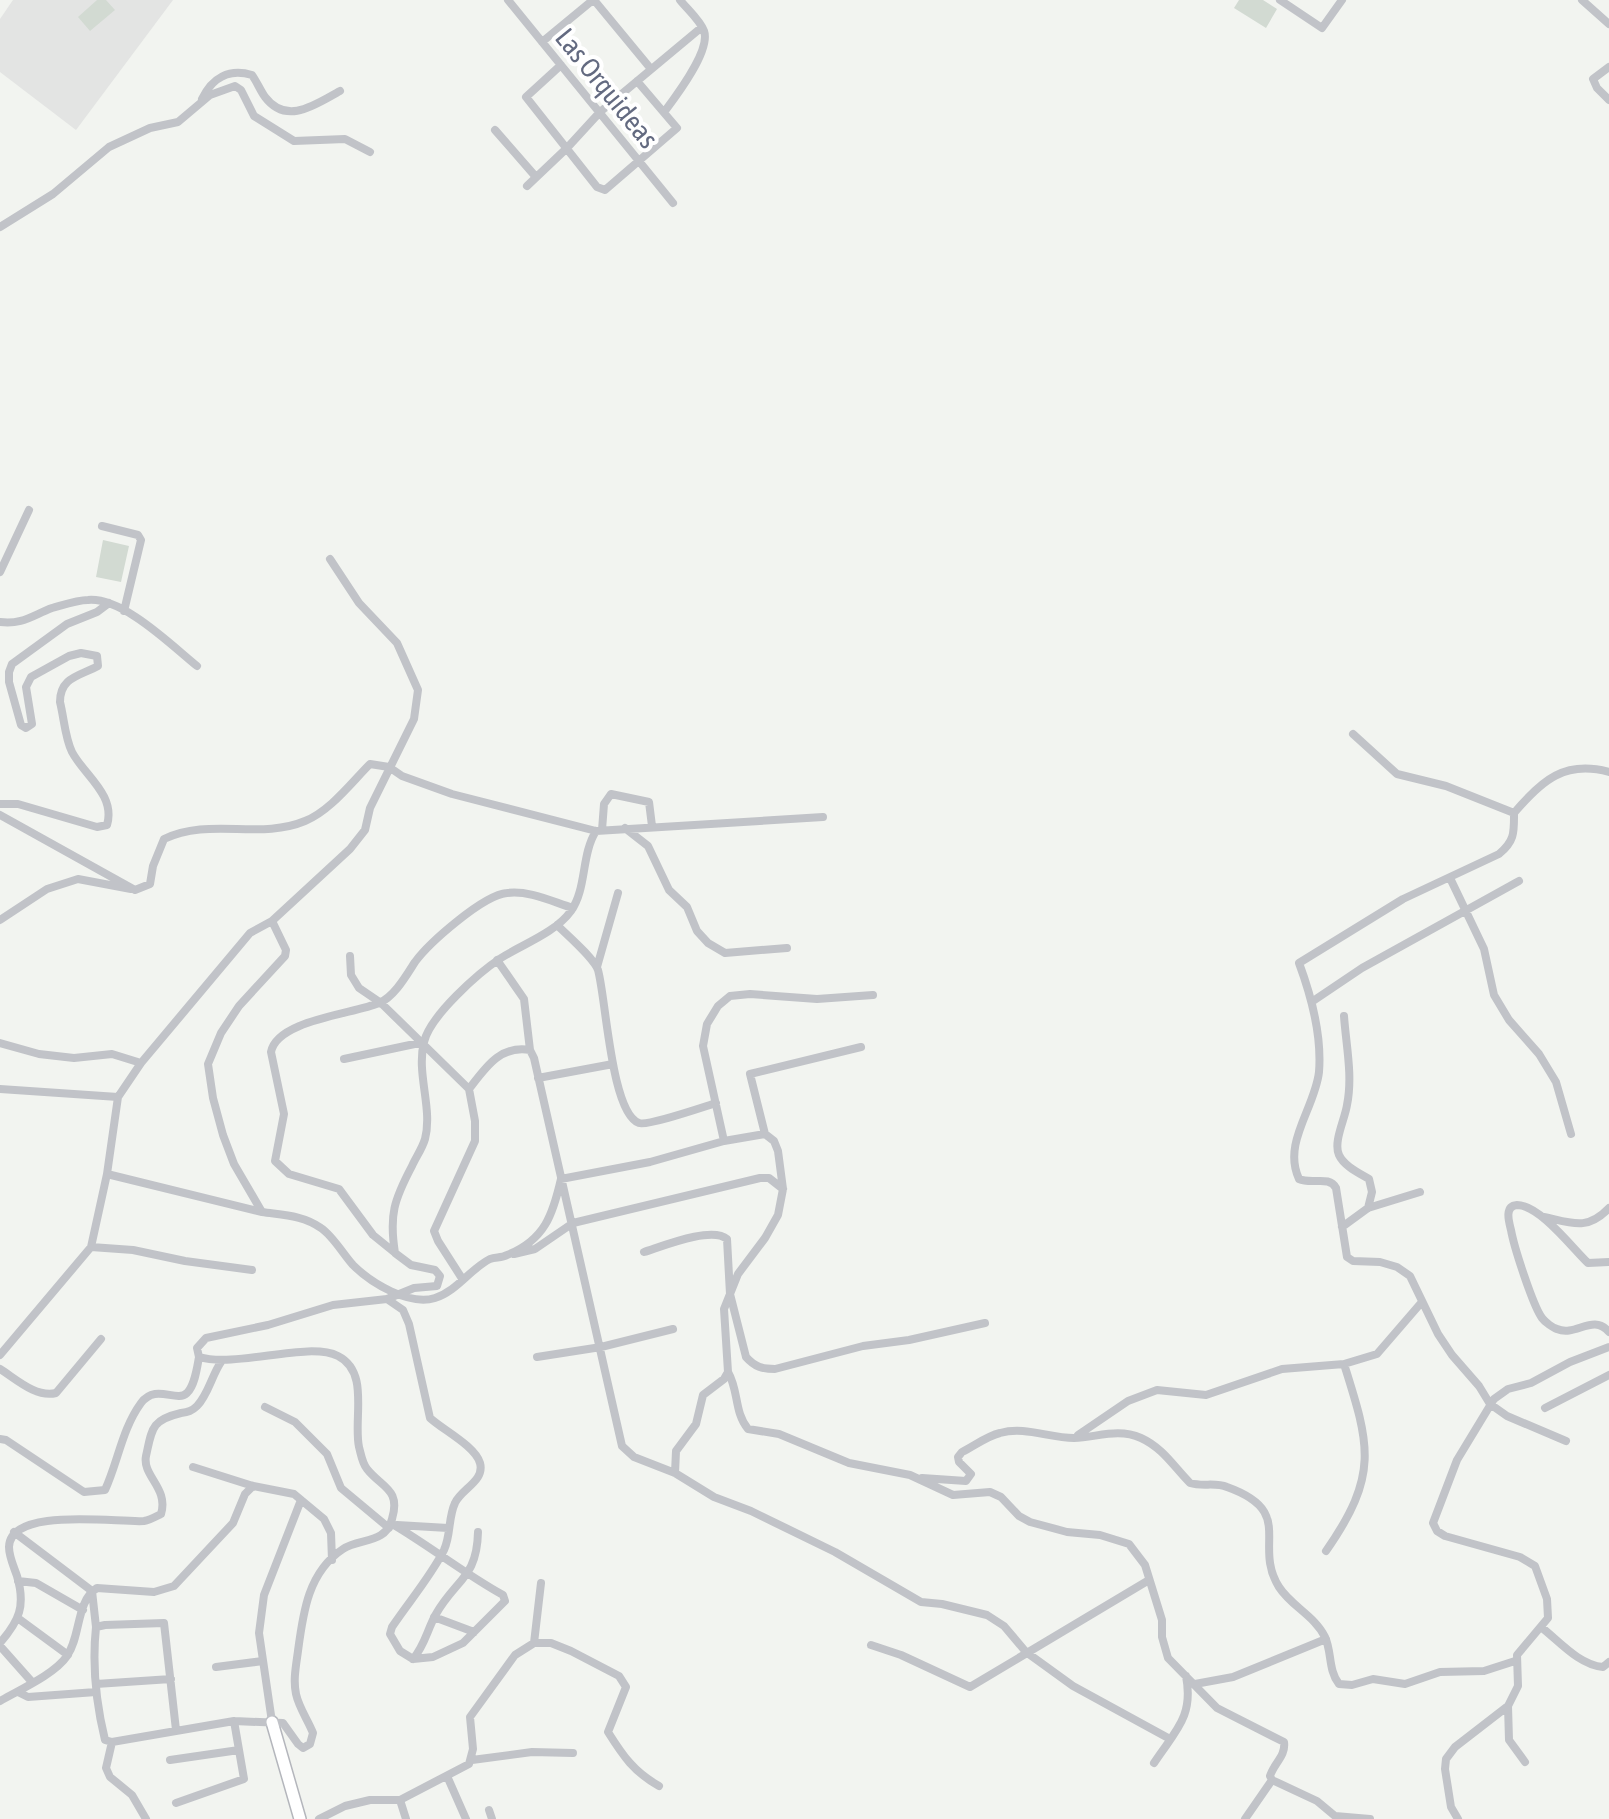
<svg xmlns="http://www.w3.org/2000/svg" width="1609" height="1819" viewBox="0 0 1609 1819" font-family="'Asap Condensed',sans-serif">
  <rect width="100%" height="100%" fill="#f2f4f0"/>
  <path fill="#e3e4e3" d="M13,0H173L76,130L0,72V19Z"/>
  <path fill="#d2dad2" d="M97,0H106L115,10L90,31L78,17Z
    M1239,0H1263L1277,9L1266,28L1234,8Z
    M103,540L129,546L121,582L96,577Z"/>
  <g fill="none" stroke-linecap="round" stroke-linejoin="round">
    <g stroke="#b4b6bc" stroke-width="14">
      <path id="secondary" d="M272,1722L300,1819"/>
    </g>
    <path stroke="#c1c3c8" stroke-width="8" d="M508,0L673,203
      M594,0L651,69
      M1280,0L1322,28L1342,0
      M1582,0L1609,24
      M542,42L593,0
      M561,65L526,97L597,187L605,190L677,128L637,81
      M1609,67L1593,79L1597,88L1609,100
      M202,99C212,78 229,68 252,75C257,82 260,90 265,97C287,126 316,104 340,91
      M665,111C677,95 711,50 704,31C700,20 687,9 680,0
      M495,130L536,177
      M527,186L567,148L600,112L702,27
      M0,227L53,194L109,147L150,128L178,122L210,95L235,86L241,90L254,116L294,141L345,139L370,152
      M102,526L138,535L141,540L124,611
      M0,572L29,510
      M0,622C22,625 33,615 52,608C63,605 77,600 88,600C123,597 171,645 197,666
      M1353,734L1397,774L1446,786L1514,813
      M0,804H18L97,827L107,825C116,795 84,775 72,752C65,738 64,718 60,702C60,677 80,676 98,666L97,656L81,653L69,656L31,677L26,687L32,724L26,728L21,725L9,682V672L12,664L67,624L97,612L109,603
      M0,815L135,890L150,884L153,866L164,839C209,817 260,840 305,821C330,811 351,783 370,764L389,767L402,776L452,794L596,831L823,817
      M625,828L648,846L669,890L687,907L697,931L708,943L725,953L787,948
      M602,830L604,804L611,794L649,802L652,826
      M1450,878L1484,949L1494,995L1509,1020L1539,1054L1556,1082L1571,1134
      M0,920L47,889L78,879L131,889
      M272,921L286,950L285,956L239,1006L221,1033L208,1064L213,1098L223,1135L234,1164L262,1212C282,1215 303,1215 321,1228C333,1236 343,1254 353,1265C371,1283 409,1306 435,1298C457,1291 470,1269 490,1259C496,1257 502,1258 507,1255C545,1240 553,1214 561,1179L650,1162L724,1141L765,1134
      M557,925C567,935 594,958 598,970C606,998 611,1113 639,1123C648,1126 703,1107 716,1103
      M350,956L351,975L359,988L381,1003L469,1089L475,1121V1141L434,1231L438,1241L463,1280
      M497,960L524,999L530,1050L534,1058L622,1446L634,1457L675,1473L714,1497L751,1511L835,1552L921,1602L942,1604L987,1615L1004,1626L1026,1652L1073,1686L1170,1739
      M597,967L618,893
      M1313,1001L1362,968L1519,881
      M1344,1016C1346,1045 1353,1076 1347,1105C1345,1119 1333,1142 1339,1155C1344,1166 1359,1173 1369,1179L1372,1192L1368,1208
      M0,1043L39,1054L74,1058L112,1054L141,1063
      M861,1047L750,1074L765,1134L774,1141L778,1151L783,1189L778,1215L765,1238L738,1274L730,1294L746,1357C755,1367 762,1369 775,1369L863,1346L909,1340L985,1323
      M344,1059L424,1042
      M538,1078L613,1064
      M0,1089L118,1097
      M469,1089C486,1067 500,1045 530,1050
      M724,1141L703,1046L707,1024L718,1006L730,996L750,994L817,999L873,995
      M107,1174L262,1212
      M1544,1217C1572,1223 1587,1231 1609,1208
      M1342,1227L1368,1208L1420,1192
      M91,1247L133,1250L185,1261L252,1270
      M394,1252L373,1235L339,1189L289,1174L275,1161L284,1114L271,1052C277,1020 353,1014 379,1003C394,997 406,976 415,962C429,943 483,895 507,893C529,890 553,902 573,908
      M644,1252C663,1246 712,1226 727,1239L730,1294L724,1309L728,1372L724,1379L703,1395L696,1424L676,1451L675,1473
      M514,1254L535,1249L573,1223L760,1178H769L783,1189
      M1609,1262L1588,1263C1573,1249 1540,1205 1517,1205C1504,1206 1509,1222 1511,1230C1514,1247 1533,1306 1542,1318C1545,1322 1553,1328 1557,1329C1576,1337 1593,1313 1609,1332
      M387,1299L403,1310L409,1324L430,1418C443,1430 475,1446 480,1463C485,1481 461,1489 455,1503C448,1518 451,1535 444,1550C431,1576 408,1603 392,1627L390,1634L400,1651L413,1659C425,1645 427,1630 436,1614C456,1579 477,1578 478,1532
      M0,1355L91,1247L107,1174L118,1097L141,1063L250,933L272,921L350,849L365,830L370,808L414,719L418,690L397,643L359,603L330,559
      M537,1357L601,1347L673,1329
      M0,1369C16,1379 36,1398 56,1393L101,1339
      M728,1372C739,1391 734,1412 748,1429L779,1434L849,1463L910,1475L953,1495L990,1492L1001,1497L1019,1516L1030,1522L1067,1532L1100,1535L1129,1544L1145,1565L1162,1620V1637L1168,1658L1217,1708L1284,1742C1286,1756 1274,1763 1270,1776L1272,1780L1317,1801L1335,1816L1370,1819
      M265,1407L295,1422L327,1454L341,1488L389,1528
      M1545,1408L1609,1375
      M1078,1435L1128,1401L1157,1390L1206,1395L1282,1369L1344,1364L1377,1354L1421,1303
      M0,1439L6,1440L84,1492L105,1490C118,1462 122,1429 141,1403C156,1383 176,1403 187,1393C195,1385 197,1368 199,1357
      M1566,1441L1507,1416L1490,1404L1479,1386L1452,1355L1438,1334L1410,1276L1397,1267L1380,1262L1353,1261L1347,1257L1336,1188C1329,1175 1312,1185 1299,1179C1282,1143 1315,1108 1319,1072C1322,1035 1312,998 1299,963L1403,899L1499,854C1515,841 1514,832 1514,813C1542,780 1565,760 1609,772
      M193,1467L253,1486L294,1494L324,1519L331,1533L332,1560
      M922,1478L966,1481L971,1474L959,1462L958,1457L962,1452C974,1446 987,1436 1000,1433C1025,1426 1049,1438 1074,1438C1098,1437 1118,1428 1141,1438C1163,1448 1174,1467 1190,1483C1203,1487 1215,1482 1227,1487C1297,1512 1252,1544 1279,1587C1291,1606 1315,1616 1325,1637C1332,1652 1328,1670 1339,1684L1352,1685L1373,1679L1405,1684L1440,1672L1484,1671L1515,1661
      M390,1525H394C431,1547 465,1574 503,1595L505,1601L463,1643L433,1657L413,1659
      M397,1525L448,1528
      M14,1532L92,1591L96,1627
      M1326,1551C1379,1475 1370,1446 1344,1364
      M18,1581L36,1583L83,1610
      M434,1617L474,1632
      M19,1619L68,1655
      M1541,1627C1559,1641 1579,1665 1603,1667L1609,1662
      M0,1643C19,1621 26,1606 17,1576C14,1567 9,1557 9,1547C10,1506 117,1523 144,1521C150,1520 155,1517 161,1514C169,1488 142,1476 146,1456C152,1429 151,1420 181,1413C188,1412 192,1411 197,1406C208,1395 212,1375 221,1362
      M534,1643L541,1583
      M871,1645L901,1655L970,1687L1149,1580
      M0,1646L32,1682
      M216,1667L263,1661
      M96,1684L171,1679
      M1195,1684L1233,1677L1326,1639
      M18,1692L28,1697L96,1692
      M0,1701C19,1690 55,1674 67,1656C81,1636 76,1601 97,1588L154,1592L174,1586L233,1523L245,1494L253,1486
      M1508,1706L1509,1740L1525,1762
      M272,1722L259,1633L264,1595L301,1500
      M112,1742L105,1740C96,1703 92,1665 96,1627L105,1625L164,1623L176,1730
      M170,1760L239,1750
      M472,1760L532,1752L573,1753
      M1154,1763C1175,1731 1194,1717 1186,1676
      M447,1776L466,1819
      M400,1800L406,1819
      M176,1803L244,1779L234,1721
      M489,1810L492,1819
      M146,1819L132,1795L110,1777L106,1768L112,1742L234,1721L283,1723L298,1744L303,1748L310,1744L313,1733C308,1720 299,1708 296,1694C293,1680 296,1666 298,1651C303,1613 308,1572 343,1549C360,1538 386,1544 392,1519C401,1489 382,1488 367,1469C362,1463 361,1454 359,1447C353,1419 370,1372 338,1356C308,1341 237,1368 199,1357L197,1348L206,1338L268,1325L333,1305L387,1299L414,1288L437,1286L440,1276L435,1270L411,1265L395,1253C389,1215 394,1200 412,1166C416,1157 422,1149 425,1139C433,1108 416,1074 424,1042C430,1016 478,973 501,958C523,944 555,933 571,911C587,888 581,855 596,831
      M319,1819L345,1806L370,1800H400L469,1764L473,1749L470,1717L515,1655L534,1643H551L571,1651L619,1676L626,1687L608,1732C623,1756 634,1772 659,1786
      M1245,1819L1272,1780
      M1458,1819L1451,1807L1445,1769L1446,1759L1455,1747L1508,1706L1518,1686L1517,1655L1548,1618L1547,1599L1535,1566L1520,1557L1445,1536L1437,1531L1433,1523L1457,1460L1494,1399L1508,1389L1531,1383L1570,1362L1609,1347"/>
    <use href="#secondary" stroke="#fff" stroke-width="11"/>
  </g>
  <g text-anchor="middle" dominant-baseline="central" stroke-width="8" stroke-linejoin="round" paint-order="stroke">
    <g font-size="28" fill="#636a80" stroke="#fff">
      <text transform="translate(607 88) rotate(51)">Las Orquideas</text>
    </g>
  </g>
</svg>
